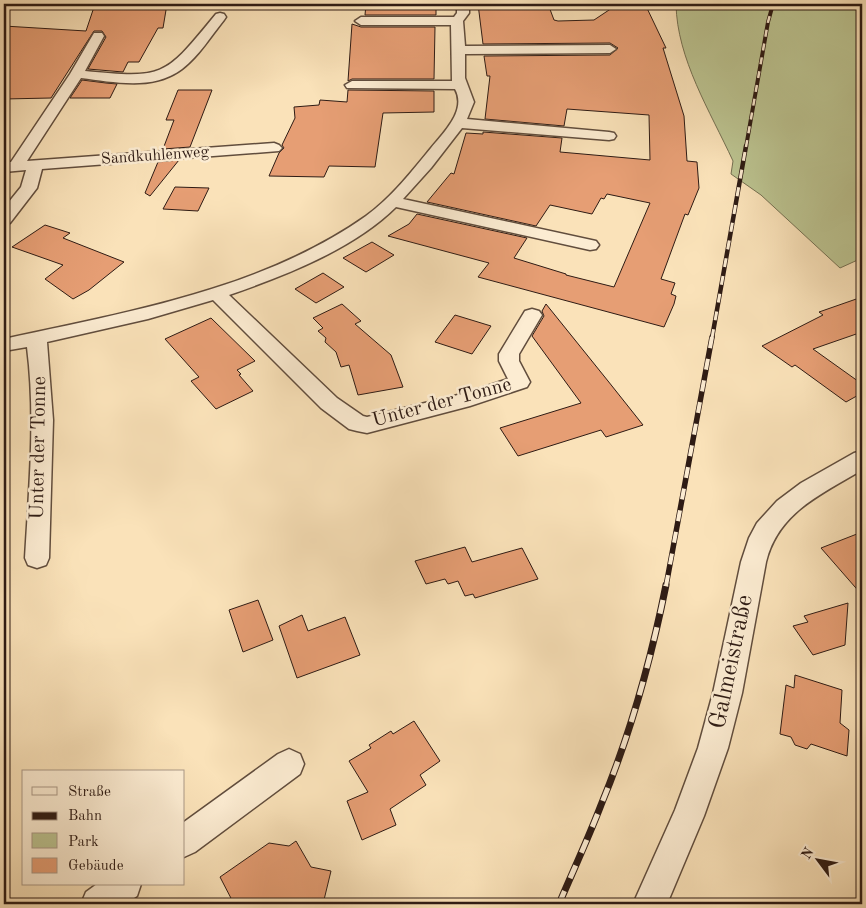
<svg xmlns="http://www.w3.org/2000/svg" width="866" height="908" viewBox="0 0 866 908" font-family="'Old Standard TT',serif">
  <rect width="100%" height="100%" fill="#fae2b9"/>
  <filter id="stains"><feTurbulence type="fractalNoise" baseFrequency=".004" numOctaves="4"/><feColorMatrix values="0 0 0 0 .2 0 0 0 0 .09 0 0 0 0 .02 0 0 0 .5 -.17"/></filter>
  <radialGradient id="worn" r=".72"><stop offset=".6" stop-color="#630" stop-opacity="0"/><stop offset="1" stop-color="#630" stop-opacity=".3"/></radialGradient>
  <path fill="#bcc491" stroke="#757052" d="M676,4H862V258L840,268L761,195L731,174L733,161C710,111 677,59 676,4Z"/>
  <path fill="#e69e74" stroke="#2e1b14" d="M95,4H167L163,28H158L139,62H128L123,72L88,69L106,37L102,31H94L51,98L4,99V26L86,31Z
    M366,4H436V15H365Z
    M478,4H548L554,20L558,21L594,20L618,4H645L666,48H663L684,116L687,161L697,162L699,188L688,215L685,214L661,279L675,283L671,294L676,296L674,304L664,327L478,277L489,263L388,236L409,224L417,214L527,238L514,258L566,274V275L614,287L650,203L607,194L604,199L601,198L592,214L550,205L536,226L427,202L451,173L454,174L466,133L483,134V132L562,138L560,152L650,160L649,115L567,109L564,126L485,119L490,76H487L484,56L610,55L618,48L610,43L483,44Z
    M352,24L361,27H435L434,79H352L348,81Z
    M82,80L106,83L117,84L110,98H70Z
    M178,90H212L190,147L163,149L174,120H166Z
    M348,90L434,91V112L383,113L375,167L329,166L324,177L269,176L279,153L284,148L282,145L295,118L294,107L319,105L320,100L347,102Z
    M179,160L150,196L145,193L158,162Z
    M175,187L209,188L198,211L163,209Z
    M45,225L70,233L63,238L124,262L89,290L73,299L45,279L63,265L12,247Z
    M372,242L394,255L366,272L343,258Z
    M323,273L344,287L316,303L295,289Z
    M862,297V332L813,349L862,384V393L846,402L795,365L792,367L762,346L823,315L819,312Z
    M342,304L361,321L355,324L391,355L403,387L358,395L349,365L341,367L336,352L325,342L326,338L318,331L323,328L313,318Z
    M546,304L608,381L643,425L606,437L601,430L518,456L500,428L581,403L532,336L544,316L542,311Z
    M455,315L491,326L472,354L435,342Z
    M211,318L255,361L237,370L241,374L239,375L253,391L216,409L191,381L199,377L165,339Z
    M862,532V595L821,548Z
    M465,547L472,562L522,548L538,579L475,598L473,594L465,596L458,581L448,584L445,579L426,584L415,561Z
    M258,600L273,640L243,652L229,610Z
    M848,603L845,645L813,655L793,626L808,622L804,616Z
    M302,615L308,631L345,617L360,655L297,678L279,626Z
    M795,675L842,690L840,723L849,730L847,756L811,744L807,749L795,745L791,737L780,734L786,685L794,688Z
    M414,721L440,761L420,775L426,785L390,809L396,825L362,840L347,801L368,792L349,761L371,748L369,745L391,731L393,734Z
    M296,841L311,867L331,871L323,904H234L220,877L269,843L289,846Z"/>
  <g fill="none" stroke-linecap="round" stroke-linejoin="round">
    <g stroke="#614d3d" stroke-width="3">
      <path id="street" d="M457,4H469V13L463,21L465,46L610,45L616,49L610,53L465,54V78L474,102L467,119L609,132L614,133L616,136L614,139L609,140L462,128L431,168L403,199L596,241L599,245L596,249L590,250L396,207C354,249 284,276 229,295L337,398L363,416L367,417L466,393L508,379L499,361V354L525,311L532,309L539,311L542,315L519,354V361L530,382L527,387L470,406L367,433L357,431L349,429L321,408L213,300L148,319L47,342L53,420L49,558L46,565L37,568L28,565L25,558C29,488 36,417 27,347L4,351V339C127,312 261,290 366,216C391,198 412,171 431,148C444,132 467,110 455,89L347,88L345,85L352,81H452L451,25H361L355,21L361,17H454L457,13Z
        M220,13L224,14L226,17L224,20C211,36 199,56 182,69C153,91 114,82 81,78L27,161L274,143L279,145L282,148L279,151L42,169L37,188L10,223L4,224V208L21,187L26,170L4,172V162H11L70,74L94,33H102L104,36L85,71C166,79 165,76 216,14Z
        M862,451V470C822,494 778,512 766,562L742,693L728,748L704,816L667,904H633L675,810L698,748L713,693L741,562L749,538L757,523L777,501L801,483L854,453Z
        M289,749L300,754L304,764L300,774L195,852L184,857V822L278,754Z
        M97,884H141L137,896L125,904H81L86,892Z"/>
    </g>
    <use href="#street" fill="#fcecd2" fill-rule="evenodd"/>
    <g stroke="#2e1b14" stroke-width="4">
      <path id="rail-far3" d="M746,147L768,22L773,4"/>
    </g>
    <g stroke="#2e1b14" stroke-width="4.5">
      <path id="rail-far2" d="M712,338L746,146"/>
    </g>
    <g stroke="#2e1b14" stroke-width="5.5">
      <path id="rail-far1" d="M666,586L712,337"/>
    </g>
    <g stroke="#2e1b14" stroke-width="7">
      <path id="rail" d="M559,904C573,871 588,839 601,805C630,735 651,660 666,585"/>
    </g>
    <use href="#rail-far3" stroke="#fcecd2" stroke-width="2.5" stroke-dasharray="7" stroke-linecap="butt"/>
    <use href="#rail-far2" stroke="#fcecd2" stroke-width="3" stroke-dasharray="9" stroke-linecap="butt"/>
    <use href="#rail-far1" stroke="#fcecd2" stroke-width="4" stroke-dasharray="11" stroke-linecap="butt"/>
    <use href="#rail" stroke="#fcecd2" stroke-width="5" stroke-dasharray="14" stroke-linecap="butt"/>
  </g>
  <g text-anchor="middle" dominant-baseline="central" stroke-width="5" stroke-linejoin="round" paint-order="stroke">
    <g font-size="16" fill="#2e1b14" stroke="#fcecd2">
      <text transform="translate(155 156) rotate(-4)">Sandkuhlenweg</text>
    </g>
    <g font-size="20" fill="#2e1b14" stroke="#fcecd2">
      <text transform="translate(442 403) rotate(-15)">Unter der Tonne</text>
      <text transform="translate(39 448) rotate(-89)">Unter der Tonne</text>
    </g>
    <g font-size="24" fill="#2e1b14" stroke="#fcecd2">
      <text transform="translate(732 662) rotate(-78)">Galmeistraße</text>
    </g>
  </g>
  <rect width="866" height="908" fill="none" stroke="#fae2b9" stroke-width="20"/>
  <rect x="5" y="5" width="856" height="898" fill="none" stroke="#2e1b14" stroke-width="2.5"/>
  <rect x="10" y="10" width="846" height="888" fill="none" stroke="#2e1b14"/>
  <rect x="22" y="770" width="162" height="115" fill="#fcecd2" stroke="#aa9886"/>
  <rect x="32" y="787" width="25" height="8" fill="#fcecd2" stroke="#aa9886"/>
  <text x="68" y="796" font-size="15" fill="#2e1b14">Straße</text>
  <rect x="32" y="812" width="25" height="8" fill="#2e1b14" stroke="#aa9886"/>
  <text x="68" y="820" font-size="15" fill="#2e1b14">Bahn</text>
  <rect x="32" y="833" width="25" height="15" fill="#bcc491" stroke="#aa9886"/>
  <text x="68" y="846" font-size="15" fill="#2e1b14">Park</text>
  <rect x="32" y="858" width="25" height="15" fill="#e69e74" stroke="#aa9886"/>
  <text x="68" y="870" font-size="15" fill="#2e1b14">Gebäude</text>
  <g transform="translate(818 860) rotate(302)" stroke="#fcecd2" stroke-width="4" paint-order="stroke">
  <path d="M0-4L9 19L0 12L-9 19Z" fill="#2e1b14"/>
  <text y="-8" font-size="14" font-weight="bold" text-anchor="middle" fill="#2e1b14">N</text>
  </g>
  <rect width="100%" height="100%" filter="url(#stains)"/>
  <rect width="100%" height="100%" fill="url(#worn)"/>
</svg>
